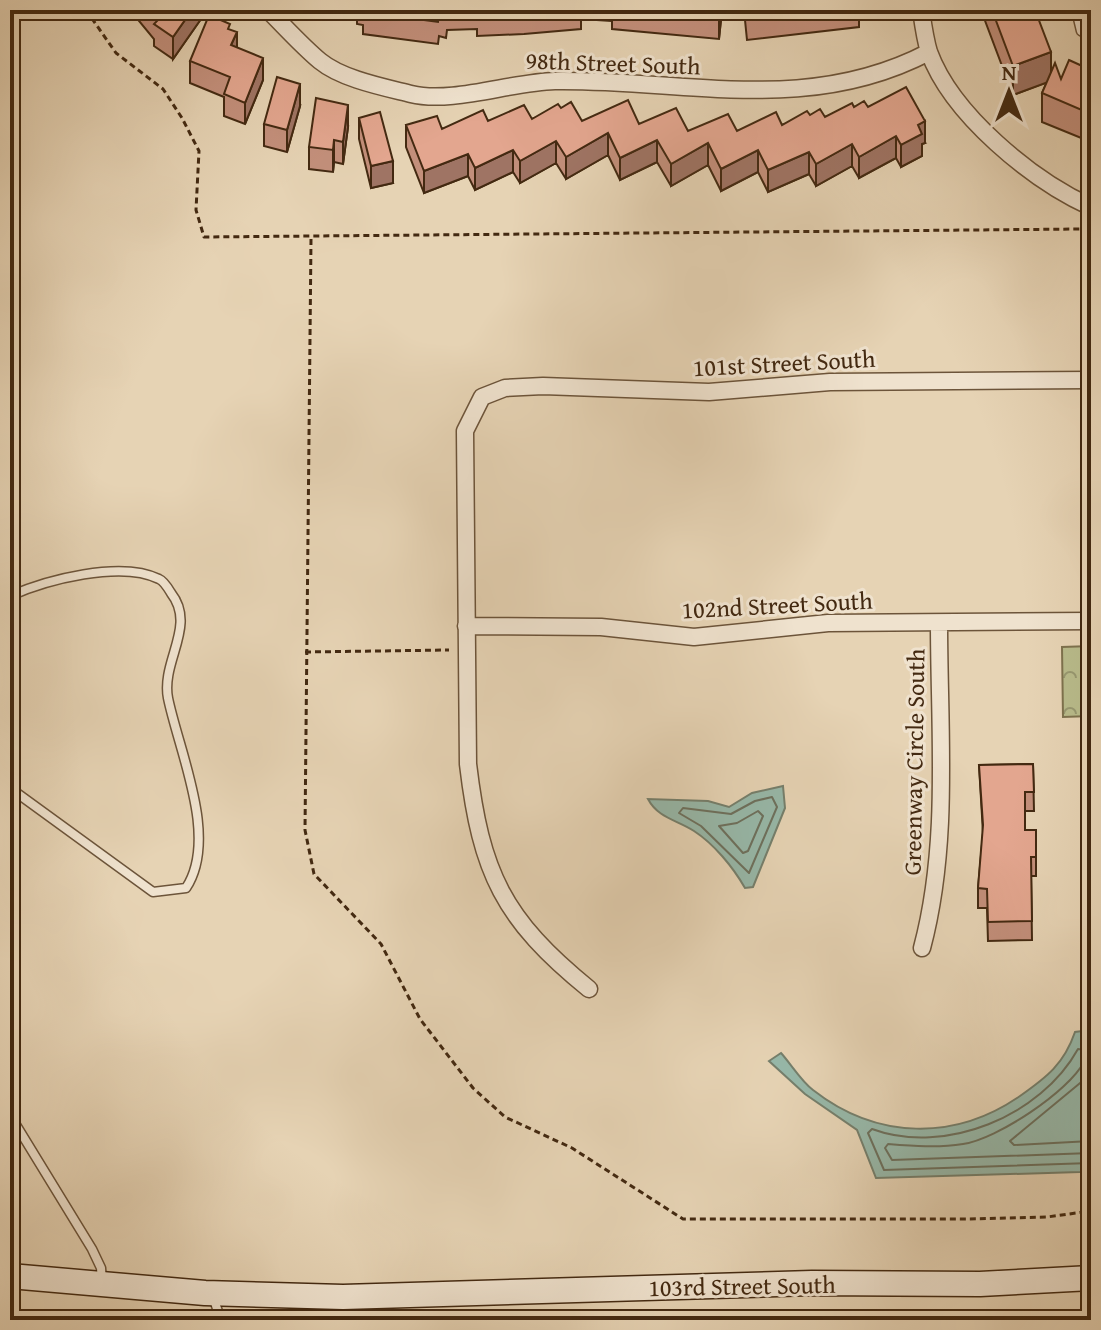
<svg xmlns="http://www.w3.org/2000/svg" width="1101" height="1330" viewBox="0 0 1101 1330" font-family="'Gentium Book Plus',serif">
  <defs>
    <pattern id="park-crowns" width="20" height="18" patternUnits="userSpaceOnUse" patternTransform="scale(2)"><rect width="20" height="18" fill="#b8bb8b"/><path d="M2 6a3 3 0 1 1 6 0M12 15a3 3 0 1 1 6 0" fill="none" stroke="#979870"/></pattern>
  </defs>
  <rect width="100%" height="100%" fill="#e6d3b4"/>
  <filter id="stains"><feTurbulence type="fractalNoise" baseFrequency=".0025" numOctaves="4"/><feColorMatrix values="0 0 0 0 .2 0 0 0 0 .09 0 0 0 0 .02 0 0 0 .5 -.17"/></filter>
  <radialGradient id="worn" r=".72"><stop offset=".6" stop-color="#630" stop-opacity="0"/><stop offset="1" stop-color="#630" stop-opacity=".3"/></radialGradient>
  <path fill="url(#park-crowns)" stroke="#7e724e" stroke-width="2" d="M1091,646V716L1063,717L1062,647Z"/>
  <path fill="#97b8a9" stroke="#757f6c" stroke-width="2" d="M783,786L785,808L753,887L745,888C733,867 714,844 694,831C677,820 658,818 648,799L708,801L729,807L752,793Z
    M1082,1031L1091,1050V1171L1080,1172L876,1178L857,1130L805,1094L769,1061L781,1053C791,1064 801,1081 813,1090C877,1140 955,1141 1020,1096C1047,1077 1064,1064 1075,1032Z"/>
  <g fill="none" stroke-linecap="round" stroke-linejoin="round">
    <path stroke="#6d705d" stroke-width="2" d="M772,797L777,807L749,873L701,826L679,813L683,808L731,814L755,801Z
      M758,811L763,816L748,851L743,853L719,826L737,823Z
      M1091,1051L1078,1049C1041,1116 945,1156 872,1129L868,1133L884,1170L1091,1163
      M1091,1061L1084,1062C1068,1092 997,1139 963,1144C938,1148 913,1146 888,1144L885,1148L892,1160L1091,1153
      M1091,1074L1010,1141L1014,1145L1091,1141"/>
    <g stroke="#6c543a" stroke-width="11">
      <path id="lane" d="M1076,10L1081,31L1091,37
        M10,596C46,580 121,560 159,579C164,581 168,588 171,593C197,626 161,661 168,698C179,752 219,838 186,888L153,892L10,788
        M10,764L15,790
        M10,1115L92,1249L101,1268L102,1282
        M213,1297L221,1320"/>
    </g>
    <g stroke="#6c543a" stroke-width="19">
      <path id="street" d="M268,10C285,27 302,46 320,61C342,79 383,87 411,94C452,104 511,82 555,81C685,79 807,116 929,52
        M921,10C923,24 925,39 929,52C952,115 1032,180 1091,207
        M466,626L601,627L694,637L828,623L1091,621
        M922,948C950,843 939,732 939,623
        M589,989C503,919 481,873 468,764L465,431L482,397L505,388L543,386L709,392L830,382L1091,380"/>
    </g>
    <g stroke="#432911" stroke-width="27">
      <path id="secondary" d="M10,1276L205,1293L343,1297L812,1283L980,1284L1091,1278"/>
    </g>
    <path stroke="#432911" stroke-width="3" stroke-dasharray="6 4" stroke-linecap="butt" d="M86,10L116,53L163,89L182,118L199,151L196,210L204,237L1081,229L1091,232
      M311,239L305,830L314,874L381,944L420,1019L473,1088L505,1117L572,1148L683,1219H966L1047,1217L1091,1211
      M305,652L449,650"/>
    <use href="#lane" stroke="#efe2ce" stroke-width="8"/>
    <use href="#street" stroke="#efe2ce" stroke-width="16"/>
    <use href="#secondary" stroke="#efe2ce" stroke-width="24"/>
  </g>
  <path fill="#c38f7b" stroke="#432911" stroke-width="2" d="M130,10H201V19L173,59L154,46V39Z
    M354,10H722L719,39L612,29V21L581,19V29L524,34L477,36V29L447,30L446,38L439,36L438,44L363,34V25L357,24V11Z
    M744,10H864V17L859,18V27L747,40Z
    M981,10H1035L1051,73L1061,79L1091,70V142L1042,122V93L1047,82L1013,95Z
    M237,47L263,80L245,124L224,116V97L190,83V61Z
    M300,106L287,152L264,146V124Z
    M854,107H868L925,143L922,144V156L901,167L896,158L859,178L852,166L816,186L809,174L768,192L758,172L721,191L708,165L671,186L657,162L620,180L608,155L566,179L556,163L520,183L513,172L475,190L468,176L424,193L406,147V125L442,129L488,121L532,119L561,108L582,121L639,124L688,131H737L782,125L810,115L825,117Z
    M359,118L393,183L371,188L359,139Z
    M348,127L343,164L334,162L333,172L309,169V147Z
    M1033,764L1034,811H1025V830H1036V876H1031L1032,940L988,941L987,908H978V888L983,833L979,765Z
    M1085,802H1091V842H1085Z
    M1091,877V905L1088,893V878Z"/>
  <path fill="#9f7464" stroke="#432911" stroke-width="2" d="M192,10H201V19L173,59V37Z
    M720,10H722L719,39V17Z
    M237,32V54L231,45Z
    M1051,52V81L1013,95V66Z
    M263,58V80L245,124V103Z
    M300,84V106L287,152V130Z
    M348,105V127L343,164V142Z
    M925,121V143L922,144V156L901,167V145L918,125Z
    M608,133V155L566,179V157Z
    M896,136V158L859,178V157Z
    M334,140V162L333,172V150Z
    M657,140V162L620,180V158Z
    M556,141V163L520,183V161Z
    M708,143V165L671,186V164Z
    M852,144V166L816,186V164Z
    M513,150V172L475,190V168Z
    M758,150V172L721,191V169Z
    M809,152V174L768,192V170Z
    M468,154V176L424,193V171Z
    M393,161V183L371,188V166Z"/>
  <path fill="#e3a68f" stroke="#432911" stroke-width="2" d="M148,10H192L173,37L154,24L157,21Z
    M364,10H447L446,16L439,14L438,22L363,12Z
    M477,10H549L477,14Z
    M643,10H720L719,17Z
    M992,10H1035L1051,52L1013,66Z
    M209,15L230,24L228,29L237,32L231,45L263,58L245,103L224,94L230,77L190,61Z
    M1069,60L1091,70V114L1042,93L1055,63L1061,79Z
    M277,77L300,84L287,130L264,124Z
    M906,87L925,121L918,125L922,134L901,145L896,136L859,157L852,144L816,164L809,152L768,170L758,150L721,169L708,143L671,164L657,140L620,158L608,133L566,157L556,141L520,161L513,150L475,168L468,154L424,171L406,125L437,116L442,129L483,110L488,121L524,105L532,119L558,104L561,108L571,102L582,121L628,100L639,124L676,108L688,131L728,114L737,131L776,112L782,125L807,111L810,115L820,109L825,117L852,103L854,107L864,101L868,107Z
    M316,98L348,105L343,142L334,140L333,150L309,147Z
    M380,112L393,161L371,166L359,118Z
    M1033,764L1034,792H1025V830H1036V857H1031L1032,921L988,922L987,889L978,888L983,825L979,765Z
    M1085,802H1091V828H1085Z"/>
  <g text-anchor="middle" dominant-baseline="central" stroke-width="6" stroke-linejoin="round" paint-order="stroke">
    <g font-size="24" fill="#432911" stroke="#efe2ce">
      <text transform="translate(613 63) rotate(2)">98th Street South</text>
      <text transform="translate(784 363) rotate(-3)">101st Street South</text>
      <text transform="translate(777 605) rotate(-3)">102nd Street South</text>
      <text transform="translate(914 762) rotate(-89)">Greenway Circle South</text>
      <text transform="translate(742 1286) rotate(-1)">103rd Street South</text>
    </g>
  </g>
  <rect width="1101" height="1330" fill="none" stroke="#e6d3b4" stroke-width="40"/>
  <rect x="12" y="12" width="1077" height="1306" fill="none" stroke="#432911" stroke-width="4"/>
  <rect x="20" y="20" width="1061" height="1290" fill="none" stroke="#432911" stroke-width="2"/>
  <g transform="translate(1009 92)" stroke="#efe2ce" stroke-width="6" paint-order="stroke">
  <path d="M0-6L14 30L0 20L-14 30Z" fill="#432911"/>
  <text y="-12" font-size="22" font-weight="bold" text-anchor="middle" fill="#432911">N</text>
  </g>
  <rect width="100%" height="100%" filter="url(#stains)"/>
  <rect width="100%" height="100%" fill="url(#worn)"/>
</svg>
